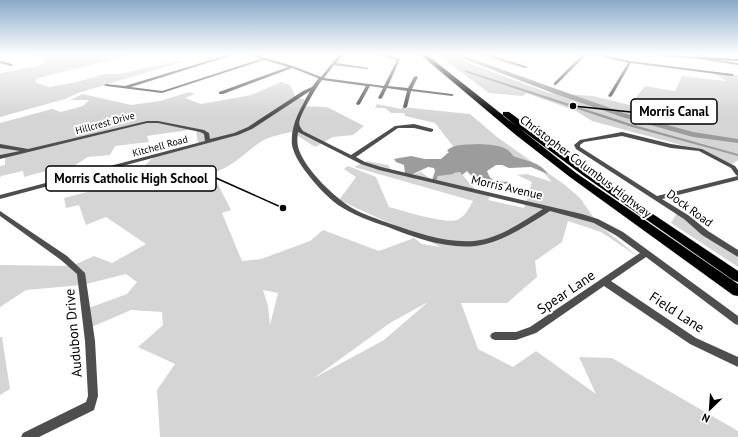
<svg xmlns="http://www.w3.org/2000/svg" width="738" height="437" viewBox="0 0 738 437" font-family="'PT Sans',sans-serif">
  <rect width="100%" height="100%" fill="#fff"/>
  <path fill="#d5d5d5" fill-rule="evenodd" d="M23,55H131L38,78L35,82L49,87L77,82L104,74H121L151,66H158L178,61L182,62L78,93L65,99L0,117V73L38,66L46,62L41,57Z
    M438,55H452L459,57L468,63L549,93L593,96L630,105L645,86L675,91L682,76L726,81L714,73L738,75V160L732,164L696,149L592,121L576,111L526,93L523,96L489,93Z
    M281,82L290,85L296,98L305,99L302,106L327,107L364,126L353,135L333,137L315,147L292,132C282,134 271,136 262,141C244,153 233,167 212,173L231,210L222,213L242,261L261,259L310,241L323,230L379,251L414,238L422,244L441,247L339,200L356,177L344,169L348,166L376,177L389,207C403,211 445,224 457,220C465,217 469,208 473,201L354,167L367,161L388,165L393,173L413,174L421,172L432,180L440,175L460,172L477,192L490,197L488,200L524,208L532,182L517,175L527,174L552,182L544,173L529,165L456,150L435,123L405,116L404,113H391L385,108H375L377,104L401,109L402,107L470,114L497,137L565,185L580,198L598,224L640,258L601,232L568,221L562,242L535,261L537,277L507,303H461L478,349L513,367L536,351L596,394L579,357L612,358L738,431V437H160L157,390L175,364L138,347L163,325L162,312L131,310L87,329L83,310L127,294L137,282L126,274L82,285L26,290L0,307V265L72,266L94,256L112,263L146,244L106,217L86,225L79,205L66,208L64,198L145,177L143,167L154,157L198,144L196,129L147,136L149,142L115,146L110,155L88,157L72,167H61L24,177L23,171L1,176L0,178V166L5,165V157L0,158V123L52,109L61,112L83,106L89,100H70L83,94L131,105L160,101L189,92L195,94L185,98L201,104L251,95ZM263,290L278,293L270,325L268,306ZM428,302L384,340L314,378L390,323Z
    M678,211L738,252V267L671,223Z
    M0,337H2L10,389L0,395Z"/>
  <path fill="#9c9c9c" d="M478,144C489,145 507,144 513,156C526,161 540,162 548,174L531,167L509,168L502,165H496L487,171C491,183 498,181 509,182L503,185V188C485,192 478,184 467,171L462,175L460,172L454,173L453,174L438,176L436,181L432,180L435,171L434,168L428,167L413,174H405L404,165L396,162L394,159L411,156L425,159H441L449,152L447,151C453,143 469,145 478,144Z"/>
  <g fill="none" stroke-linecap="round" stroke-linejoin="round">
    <path fill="#9c9c9c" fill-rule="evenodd" d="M465,70L634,125L738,154V156L632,127L465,72Z"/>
    <path fill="#9c9c9c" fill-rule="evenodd" d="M454,55H461L627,114L693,132L738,139V143L693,137L622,117L550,92Z"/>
    <g stroke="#dbdbdb" stroke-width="1">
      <path id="major" d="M662,55L738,59V61L664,56Z"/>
    </g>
    <g stroke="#dbdbdb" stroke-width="1">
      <path id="highway" d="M421,55H427L576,173L738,284V296L733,295L570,177L516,135Z
        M503,112H509L590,172L738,271V282L733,280L584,176L503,116Z"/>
    </g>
    <path fill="#4e4e4e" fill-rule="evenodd" d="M227,55H233L131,87L162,91L261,59L250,55H256L293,66L321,77L339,55H343L336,63L369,68L367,69L334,65L324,78L384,86L397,60L377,55H387L400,59L388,86L408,88L414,77L416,76L418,77L412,89L452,94L454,95L452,96L411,91L407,107L405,108L403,107L407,91L387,88L382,98L380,99L378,98L383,88L370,86L360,104L358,105L356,104L366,86L322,80C316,88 303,110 300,119C298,124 300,127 303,131L351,155L395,126L414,124L433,129V131L431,132L414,128H398L356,157L365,162L381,167L582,214L598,219L623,232L738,316V325L735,324L646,257L611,281L696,338L738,357V367L690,344L604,286L536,333L516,340H495L492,339L490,336L492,333L495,332H516L530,327L640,253L617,236L594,223L550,211C527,225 504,242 476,246C446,249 416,238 388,227C370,221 353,215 338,205C326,196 315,184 306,172C300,164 294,155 292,145C290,125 301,108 310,91L252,129L238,135L0,199V195L205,141L204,134L200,132L158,123H147L0,159V155L20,151L0,148V144L28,149L147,121H158L204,130L209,133L210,139L234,133L248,127L303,91L312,87L318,79V78L292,68L223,94H219V92L288,67L264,60L162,93L106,86L104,85L106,84L125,86ZM298,132L361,164L379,170L543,209C522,222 500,238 474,241C445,243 418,233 391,224C378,219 364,215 352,208C334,197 306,170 299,150C297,144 297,138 298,132Z
      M483,55H489L528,67L525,68Z
      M582,55H586L556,85H554V83Z
      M596,55H603L630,61L732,74L734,75L732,76L631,63L612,96L610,97L608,96L628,63Z
      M699,55H703L700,57L738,63V65L698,59L696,57Z
      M0,61L12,64L13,65L11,66L0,63Z
      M622,132L671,144L702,149L735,166L738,170V176L736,175L731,168L699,151L671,148L622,136L584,142L580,145V147L657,196L738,176V180L662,199L688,215L708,231L738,250V257L702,235L684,219L576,149L574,145L580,140Z
      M0,211L67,256L85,273L95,341L98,396L94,410L39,437H21L23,433L86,402L88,396L85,341L77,274L61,260L0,216Z"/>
    <use href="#major" fill="#000" fill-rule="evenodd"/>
    <use href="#highway" fill="#000" fill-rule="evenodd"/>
  </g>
  <linearGradient id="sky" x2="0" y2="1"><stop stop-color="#89aaca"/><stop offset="0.47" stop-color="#fff"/><stop offset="1" stop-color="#fff" stop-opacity="0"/></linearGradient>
  <rect width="738" height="116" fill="url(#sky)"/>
  <g text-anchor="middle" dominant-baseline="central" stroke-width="4" stroke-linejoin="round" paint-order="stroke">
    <g font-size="10" fill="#000" stroke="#fff">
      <text transform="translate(105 123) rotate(-15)">Hillcrest Drive</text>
      <text transform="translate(160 146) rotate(-15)">Kitchell Road</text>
    </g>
    <g font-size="12" fill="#000" stroke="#fff">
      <text transform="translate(586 166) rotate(37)">Christopher Columbus Highway</text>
      <text transform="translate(507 187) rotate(13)">Morris Avenue</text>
      <text transform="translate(690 208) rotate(36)">Dock Road</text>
    </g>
    <g font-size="14" fill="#000" stroke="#fff">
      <text transform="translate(566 292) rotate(-34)">Spear Lane</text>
      <text transform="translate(677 312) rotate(33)">Field Lane</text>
      <text transform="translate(73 333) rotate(-95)">Audubon Drive</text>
    </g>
  </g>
  <path fill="none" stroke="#000" stroke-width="1.5" d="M573 106L631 112M283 208L216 178"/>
  <g fill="#000" stroke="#fff" stroke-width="1.5">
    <circle cx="573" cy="106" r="4"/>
    <circle cx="283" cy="208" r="4"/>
  </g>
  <g fill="#fff" stroke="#000" stroke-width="1.5">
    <rect x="631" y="99" width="86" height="25" rx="4"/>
    <rect x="46" y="166" width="170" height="25" rx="4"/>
  </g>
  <g font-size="13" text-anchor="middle" font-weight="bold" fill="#000">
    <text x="674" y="116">Morris Canal</text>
    <text x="131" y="183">Morris Catholic High School</text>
  </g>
  <g transform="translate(710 409) rotate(205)" stroke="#ffffff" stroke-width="3" paint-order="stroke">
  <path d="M0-3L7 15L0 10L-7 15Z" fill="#000000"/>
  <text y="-6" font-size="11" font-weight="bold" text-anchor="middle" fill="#000000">N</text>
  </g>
</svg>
